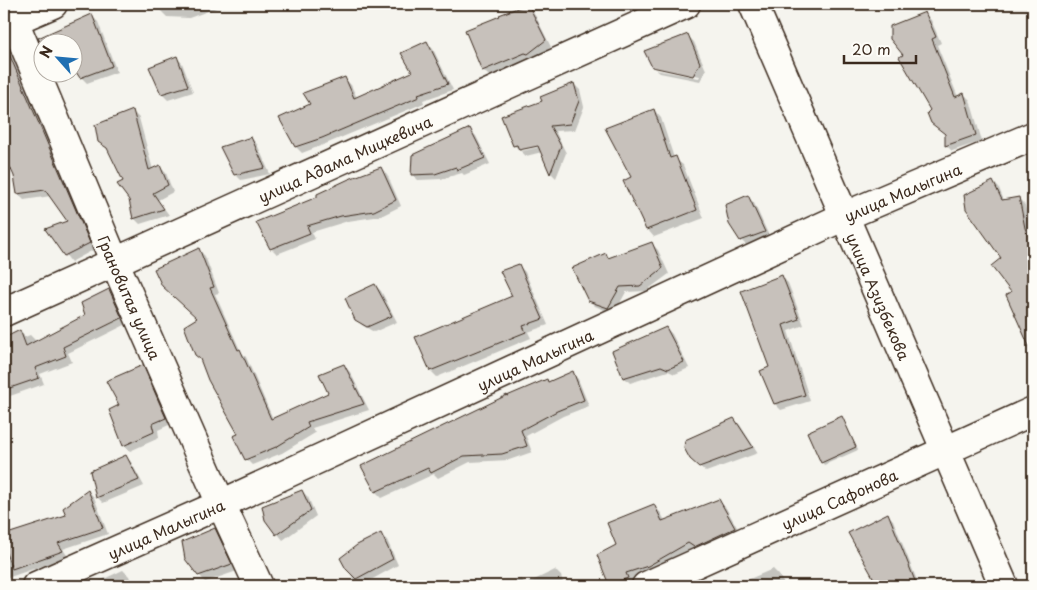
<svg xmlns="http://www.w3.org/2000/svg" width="1037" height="590" viewBox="0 0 1037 590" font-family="'Playpen Sans',sans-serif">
  <rect width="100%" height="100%" fill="#f5f4ee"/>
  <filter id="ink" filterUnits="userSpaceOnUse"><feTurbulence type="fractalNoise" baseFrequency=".02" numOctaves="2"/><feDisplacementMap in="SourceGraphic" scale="10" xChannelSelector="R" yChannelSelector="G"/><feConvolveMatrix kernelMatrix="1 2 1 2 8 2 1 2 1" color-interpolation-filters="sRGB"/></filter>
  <g filter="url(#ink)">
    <path fill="#0003" fill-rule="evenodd" d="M158,4H218L219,7L189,18L167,17L161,11Z
      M627,4H664L634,13Z
      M527,5L533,11L551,47L534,59H531L489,76L483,70Z
      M925,14L931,20L941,43L937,45L958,97L964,94L970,100L982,141L952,151L946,145V135L932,123V111L905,56Z
      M92,16L98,22L117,72L87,83L81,77L72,42H59L56,31Z
      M688,36L694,42L706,70L700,81L660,73L656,70L699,78L700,76L653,67Z
      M427,43L433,49L453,90L423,100L424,103L328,143L302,153L296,147L345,79L351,85L357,98L414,73Z
      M9,51L15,57L25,82L24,83L95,249L71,262L47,230L69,222L51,196L24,200L18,194L16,176L4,151V134L5,133L4,129V54Z
      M176,57L182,63L193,92L168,100L162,94L150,67Z
      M1033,83V97L1028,85Z
      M574,84L580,90L584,107L575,130L555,131L566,153L556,178L551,173L542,152L526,156L514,145L543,102ZM544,143V146L522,151L519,149Z
      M654,110L661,118L674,158L683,165L704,218L654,237L647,229L632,177Z
      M133,112L139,118L153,170L160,167L166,173L173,192L158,200L169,215L140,224L134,218L125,181L110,151L99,142Z
      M470,130L476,136L490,164L464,175L462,173L441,179L418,180L412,174Z
      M251,138L257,144L270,174L241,180L235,174Z
      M381,168L387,174L401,206L381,216L348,221L312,232L315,239L277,254L271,248L319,197Z
      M993,182L999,188L1004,201L1019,199L1025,205L1033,242V327L1027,330L1003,258Z
      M748,197L754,203L770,238L747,246L741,240Z
      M652,244L658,250L669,274L646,291L626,292L614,314L595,306L589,300L605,254L610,258Z
      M199,250L205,256L219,293L215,294L241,352L246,357L273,419L330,394L344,366L350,372L369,410L312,428L315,433L282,453L252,465L246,459L240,435L199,319Z
      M519,266L525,272L548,325L528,332L531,338L437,377L431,371L514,297Z
      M782,277L788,283L804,325L788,331L810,401L781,410L775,404L771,368Z
      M4,285L8,293L4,295Z
      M375,285L381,291L397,322L374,332L362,325L356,318Z
      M109,291L115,297L127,324L68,353L72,362L40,374L44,384L10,396L4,388V339L20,331L25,337L30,335L37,342L86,316Z
      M666,328L672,334L689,368L675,374L668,371L630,383L624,377Z
      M142,366L148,372L171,424L158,430L159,438L130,451L124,445L120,406Z
      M572,373L578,379L589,406L563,416L526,436L532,452L509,460L470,462L438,478L434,474L382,498L376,492L549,383Z
      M842,418L858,450L824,465L822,462Z
      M734,419L740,425L758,453L706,472L698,465Z
      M125,456L131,462L144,486L103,503L97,497Z
      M88,491L94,497L108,534L63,549L68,557L4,579V536L68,516Z
      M302,491L308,497L316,516L283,540L266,519Z
      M719,501L726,508L742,536L656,573L632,580L634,585L612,586L610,584L618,545L654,506L661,513L665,521Z
      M887,514L893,520L916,578L923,586H879L850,534Z
      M215,530L221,536L237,571L205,582L186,558Z
      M381,535L387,540L398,565L360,586L354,580L342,558Z
      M773,569L779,575L785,586H733Z
      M123,570L129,576L133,586H89Z
      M555,570L561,576L564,586H498L521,579L526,584Z"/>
    <path fill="#c7c1bb" stroke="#3b2a1e" d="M528,4L546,40L528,54L525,53L482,71L465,30L500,16L499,15Z
      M925,12L936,37L932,39L955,97L964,93L976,135L945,146V134L931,123L927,113L930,110L899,57L903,55L890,39V26Z
      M92,14L112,66L80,78L72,66V42H40L38,38Z
      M688,34L700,63L693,76L652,67L644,51Z
      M427,41L448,84L418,94L419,97L322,138L295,147L279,118L310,104L303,93L345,77L354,98L412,72L401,53Z
      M4,42L90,243L64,256L45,229L67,221L45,190L17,194L14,176L4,154Z
      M177,56L188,86L161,94L149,67Z
      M574,83L579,101L570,124L550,126L561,146L550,174L538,146L519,150L517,145L513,146L501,116L542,101L540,97Z
      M654,109L670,158L676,156L697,210L646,230L623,181L631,177L605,128Z
      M133,110L149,170L160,165L168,185L153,193L164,209L133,219L129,200L117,184L123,181L107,148L98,142L95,125Z
      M470,128L485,158L457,170L456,167L435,174L411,175L412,155Z
      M251,137L265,168L234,175L220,147Z
      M381,167L396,200L374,211L341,216L307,226L310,233L270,249L256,222L317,197V194L349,179Z
      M993,181L1002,200L1019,197L1025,228L1033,250V355L1006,295L1011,292L991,266L1001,258L966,209L964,195Z
      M748,195L765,232L740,241L729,224L725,205Z
      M652,242L663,268L640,286L620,287L608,308L588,301L572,268L606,253L608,258Z
      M199,248L214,287L210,288L238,350L240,349L271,419L328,393L319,374L344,364L364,404L307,422L309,427L276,447L245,460L233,436L238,434L208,380L200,359L195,355L184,326L197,318L162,286L154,269Z
      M519,264L543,319L523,326L526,332L430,371L415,337L512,296L500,271Z
      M782,275L799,319L783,325L805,395L774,404L760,371L769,367L741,291Z
      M375,284L392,316L367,327L355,320L345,298Z
      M109,289L122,318L63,347L66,356L35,368L39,378L4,390V338L20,330L26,346L85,315L81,303Z
      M666,327L684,362L668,369L661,366L623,378L612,351Z
      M143,365L166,418L152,424L154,432L123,446L109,410L119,405L106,381Z
      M573,371L584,400L557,411L521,430L527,446L502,454L464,456L431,473L428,468L375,492L361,466L507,395V396L547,379L548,382Z
      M842,416L856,447L821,463L807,432Z
      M734,418L753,447L699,467L690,459L684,448L685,440Z
      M126,455L139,480L96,498L90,471Z
      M88,490L103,528L58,543L63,551L12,569L4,548V535L66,515L63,508Z
      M302,490L311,510L276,535L265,520L262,506Z
      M719,499L735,528L694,547L688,543L648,566L626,573L628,578L609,585L597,555L616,545L607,523L654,504L662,521Z
      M888,513L917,586H878L848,533Z
      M215,528L232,564L198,576L185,559L182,542Z
      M381,533L393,559L356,579L346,569L340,558L357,545Z"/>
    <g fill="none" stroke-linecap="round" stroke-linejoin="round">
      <g stroke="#3b2a1e" stroke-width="31">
        <g id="minor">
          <path id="s1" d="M7,4L115,263L221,504L259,586"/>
          <path d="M4,25L53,4"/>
          <path id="s2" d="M4,312L686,4"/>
          <path id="s3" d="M36,586L221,504L845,216L1033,136"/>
          <path id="s4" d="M646,586L1033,411"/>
        </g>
      </g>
      <g stroke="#3b2a1e" stroke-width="31">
        <g id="major">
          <path id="s5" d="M753,4L1004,586"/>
        </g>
      </g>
      <use href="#minor" stroke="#fdfcf7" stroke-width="28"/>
      <use href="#major" stroke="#fdfcf7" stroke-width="28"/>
    </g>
  </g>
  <g text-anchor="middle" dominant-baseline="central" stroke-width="5" stroke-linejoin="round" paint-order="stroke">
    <g font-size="15" fill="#3b2a1e" stroke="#fdfcf7">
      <text stroke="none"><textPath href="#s2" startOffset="374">улица Адама Мицкевича</textPath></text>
      <text stroke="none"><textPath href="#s3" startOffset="952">улица Малыгина</textPath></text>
      <text stroke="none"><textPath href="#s5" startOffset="318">улица Азизбекова</textPath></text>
      <text stroke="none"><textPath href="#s1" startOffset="318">Грановитая улица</textPath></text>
      <text stroke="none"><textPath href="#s3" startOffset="548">улица Малыгина</textPath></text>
      <text stroke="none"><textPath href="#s4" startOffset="212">улица Сафонова</textPath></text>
      <text stroke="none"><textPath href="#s3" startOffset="142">улица Малыгина</textPath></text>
    </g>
  </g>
  <rect width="1037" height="590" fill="none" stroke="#fdfcf7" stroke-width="20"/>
  <rect x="10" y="10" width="1017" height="570" fill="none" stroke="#3b2a1e" stroke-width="2" filter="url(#ink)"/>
  <g transform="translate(58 58) rotate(297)"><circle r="24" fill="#fdfcf7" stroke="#afa8a0"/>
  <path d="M0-4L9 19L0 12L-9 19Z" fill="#1f6fb2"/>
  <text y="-8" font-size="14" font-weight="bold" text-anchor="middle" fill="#3b2a1e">N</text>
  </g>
  <path d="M844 55v8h72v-8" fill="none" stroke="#3b2a1e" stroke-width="2.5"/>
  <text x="852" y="55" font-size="15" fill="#3b2a1e" stroke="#fdfcf7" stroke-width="4" paint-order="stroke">20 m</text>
</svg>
